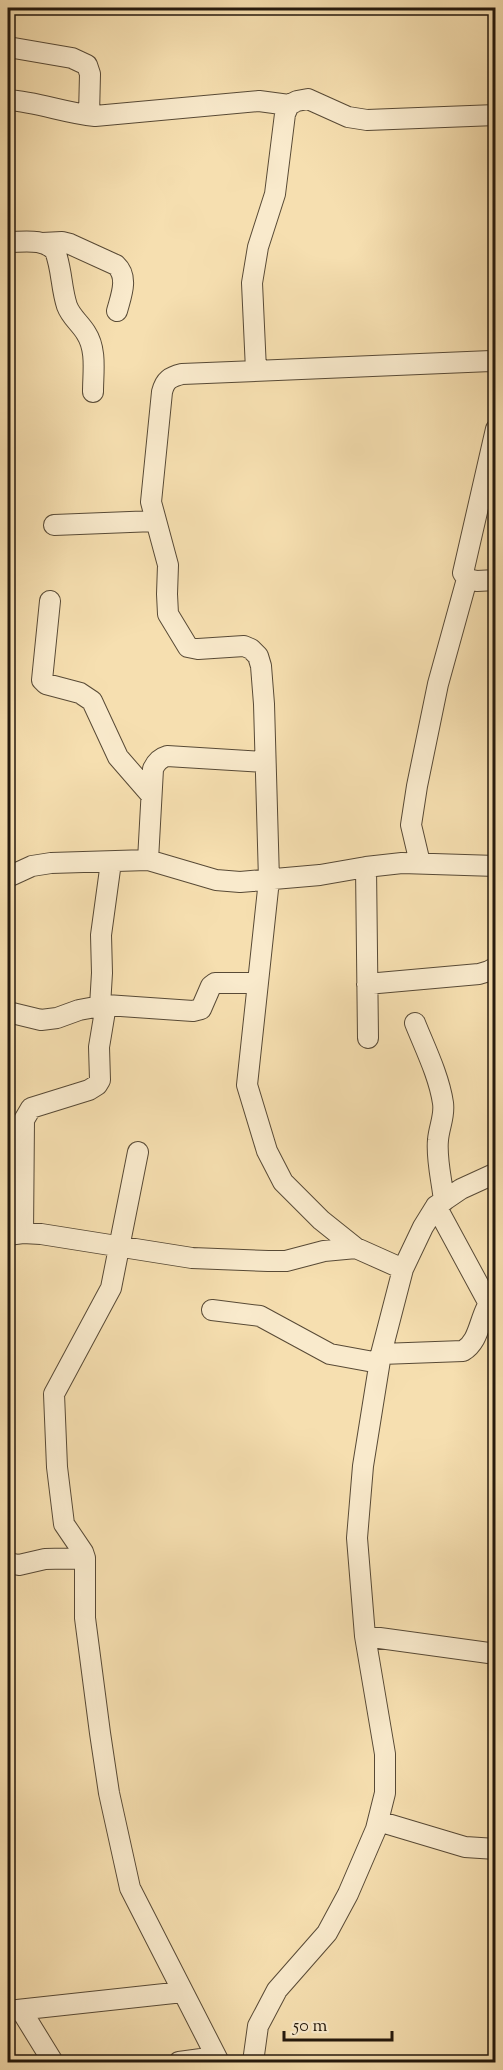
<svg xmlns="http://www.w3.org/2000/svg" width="503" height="2070" viewBox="0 0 503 2070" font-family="'Sorts Mill Goudy',serif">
  <rect width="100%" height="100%" fill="#f6dfb0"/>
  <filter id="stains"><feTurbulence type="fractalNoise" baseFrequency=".00333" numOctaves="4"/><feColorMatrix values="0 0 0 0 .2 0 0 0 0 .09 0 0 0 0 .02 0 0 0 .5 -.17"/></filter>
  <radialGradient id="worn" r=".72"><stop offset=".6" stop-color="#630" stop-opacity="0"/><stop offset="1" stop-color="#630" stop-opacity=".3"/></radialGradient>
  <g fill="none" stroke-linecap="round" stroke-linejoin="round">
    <g stroke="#584a36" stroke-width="22">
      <path id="minor" d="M8,47L72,58L87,65L90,74L89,115
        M8,100C38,102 65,113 95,116L259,101L289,105
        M8,242C24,242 44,238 55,251C62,269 61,288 67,306C71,317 80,323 86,333C97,350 93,372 93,392
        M42,243L62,242L70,244L116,265C129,277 121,296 117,311
        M256,370L252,283L258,247L275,194L285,114L289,105L297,101L308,99L348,117L367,120L496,115
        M496,429L463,573L467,579L477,581L496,580
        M54,525L155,521
        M50,601L42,680L46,684L80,693L92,701L118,757L151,795
        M148,860L153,769C156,762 160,758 167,756L265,762
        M420,863L411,825L417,786L438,684L467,579
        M366,867L368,1038
        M8,877L32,866L51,863L148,860L216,880L240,882L320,875L366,867L402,863L496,866
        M367,984L479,974L489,971L496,967
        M100,1006L102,973L101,935L111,862
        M8,1012L41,1020L57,1018L79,1010L106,1005L193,1011L201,1009L211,986L215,983H258
        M415,1023C425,1048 439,1076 443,1103C445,1116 439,1127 438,1140C436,1159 442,1181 444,1201
        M138,1152L111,1288L54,1394L57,1467L64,1524L83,1552L85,1558V1618L100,1733L109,1793L130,1888L219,2062
        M436,1206L488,1302
        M23,1233L24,1120L31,1108L89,1090L97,1085L100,1080L99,1047L106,1005
        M8,1235L23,1233L41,1234L192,1258L268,1261H286L324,1251L356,1248L403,1269
        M356,1248L321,1220L283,1182L267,1151L247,1085L269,880L264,704L261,666L258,656L251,649L244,646L198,649L188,647L168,614L167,594L168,565L151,502L162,392C165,380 170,377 182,374L491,361L496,363
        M212,1310L260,1316L330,1354L379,1363
        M381,1354L463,1351C483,1339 478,1310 496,1296
        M8,1563L19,1565L45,1559L85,1558
        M365,1636L496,1654
        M378,1821L465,1847L496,1849
        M21,2010L53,2062
        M8,2011L183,1992
        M179,2062L216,2057
        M253,2062L258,2026L277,1990L327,1933L348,1894L376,1829L385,1793V1754L365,1636L357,1538L363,1466L381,1354L403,1269L423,1227L436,1206L461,1189L496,1173"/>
    </g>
    <use href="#minor" stroke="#f9eacc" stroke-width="20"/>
  </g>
  <rect width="503" height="2070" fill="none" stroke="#f6dfb0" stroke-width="30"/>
  <rect x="9" y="9" width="485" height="2052" fill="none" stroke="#24190d" stroke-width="3"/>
  <rect x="15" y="15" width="473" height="2040" fill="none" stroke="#24190d" stroke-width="1.5"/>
  <path d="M284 2031v9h108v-9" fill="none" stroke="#24190d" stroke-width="3"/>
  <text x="293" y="2031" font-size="18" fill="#24190d" stroke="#f9eacc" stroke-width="4.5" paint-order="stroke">50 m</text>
  <rect width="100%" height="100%" filter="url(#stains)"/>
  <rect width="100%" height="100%" fill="url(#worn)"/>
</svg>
